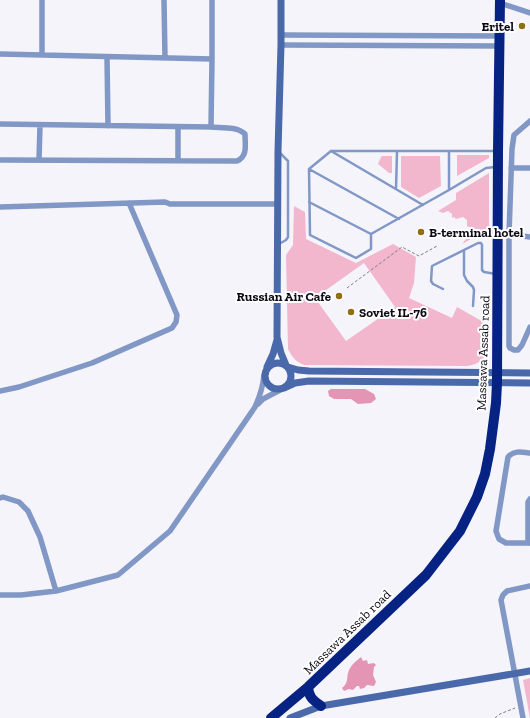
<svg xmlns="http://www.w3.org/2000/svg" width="530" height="718" viewBox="0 0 530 718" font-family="'Zilla Slab',serif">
  <rect width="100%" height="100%" fill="#f5f4fb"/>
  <path fill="#f2b7cd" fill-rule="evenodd" d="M489,155V158L457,176V155Z
    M382,156H392V173H389L378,164L381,157Z
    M401,156H440L441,186L419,198L401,187Z
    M489,173V229L462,244L466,239V236L470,234L471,228L467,226V220L463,217L456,219L454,217L452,218V214L448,211L443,213L438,211L456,200V193Z
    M294,206L305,212L306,239L356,263L393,244L416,257L414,283L409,298L452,318L457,307L487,324C488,343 492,363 467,366L304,365C296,362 292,357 288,349L286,255L293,245ZM364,263L395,307L346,341L315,298Z
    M530,678V718L523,680Z"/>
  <path fill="#e595b4" d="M331,389H365L374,394L376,399L371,403L358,404L351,399H334L329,396L328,391Z
    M361,657L363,661L367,660L368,664L374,663L376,665L374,667L373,675L376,682L374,686L367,685L364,688L360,689L359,686H357L353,690L349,689L344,691L342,688C349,683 346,677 349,670C352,664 356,661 361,657Z"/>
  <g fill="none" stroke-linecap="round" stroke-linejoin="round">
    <path stroke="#7f7d86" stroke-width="1" stroke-dasharray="3 2" stroke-linecap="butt" d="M347,288L402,247L419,256L437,246
      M495,718L500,714L515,708"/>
    <path stroke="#8197c5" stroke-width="2.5" d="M331,151L423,205
      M449,152V190
      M495,167L486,168L449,190L371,234V249L356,258L310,235L309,169L331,151H495
      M309,169L399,219
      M396,189L397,152
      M309,202L371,234
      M279,244L286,240L288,237V161L280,153
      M464,251V275L467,281L473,287L474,290L473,306
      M443,289L433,284L431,281L432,266L478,243H481L482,245V270L484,272L496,274"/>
    <path stroke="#8197c5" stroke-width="5.5" d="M42,0V55
      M164,0L165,58
      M500,3L530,13
      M281,35L500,36
      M281,45L499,46
      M0,54C71,56 142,58 212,59
      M107,57L108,126
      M530,121L514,135L512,149L509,234V346L510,348L514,350H518L522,345L530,327
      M0,124L211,127C221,128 237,126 245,134C245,145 248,156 237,161L0,160
      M178,127V160
      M211,127L212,59V0
      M39,160L40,125
      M511,168H530
      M0,207L165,202L170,204H278
      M509,234L530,237
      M0,391L19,387L92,363L172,328L176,322L177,315L129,203
      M258,404L263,399L282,389
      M530,453C522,452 514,450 508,457L496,531L499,539L506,543H530
      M0,498L3,497L19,502L28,511L40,537L56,591
      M530,499L528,502V540L530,543
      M0,595H21L56,591L118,575L170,531L255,407C260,396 263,387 264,375
      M523,718L501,600L503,595L507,591L530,586"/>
    <path stroke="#4a69ab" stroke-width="7" d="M281,0V45L278,151L277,337L281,353L286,365
      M265 376a13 13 0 1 1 26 0a13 13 0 1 1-26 0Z
      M267,367L273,354L277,340
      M288,367L298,370L309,371L530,373
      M284,388L295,383L309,381L530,383
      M290,718L321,706L530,671"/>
    <path stroke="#062384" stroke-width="10" d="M308,687C309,698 313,700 321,706
      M271,718L308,687L426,575L460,531L477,497L485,474L490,449L496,403L497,383L498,151L500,0"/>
  </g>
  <g fill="#906e14" stroke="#fff" stroke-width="1.5">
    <circle cx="522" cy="26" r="4"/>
    <circle cx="421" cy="232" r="4"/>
    <circle cx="339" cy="296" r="4"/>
    <circle cx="351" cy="312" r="4"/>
  </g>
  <g text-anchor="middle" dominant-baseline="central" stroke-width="4" stroke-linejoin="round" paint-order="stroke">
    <g font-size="13" font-weight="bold" fill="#0d0a15" stroke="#fff" text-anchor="end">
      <text x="514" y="26">Eritel</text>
      <text x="429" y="232" text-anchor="start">B-terminal hotel</text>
      <text x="331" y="296">Russian Air Cafe</text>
      <text x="359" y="312" text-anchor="start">Soviet IL-76</text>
    </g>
    <g font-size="13" fill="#0d0a15" stroke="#fff">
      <text transform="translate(483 353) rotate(-88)">Massawa Assab road</text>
      <text transform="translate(347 632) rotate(-44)">Massawa Assab road</text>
    </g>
  </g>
</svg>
